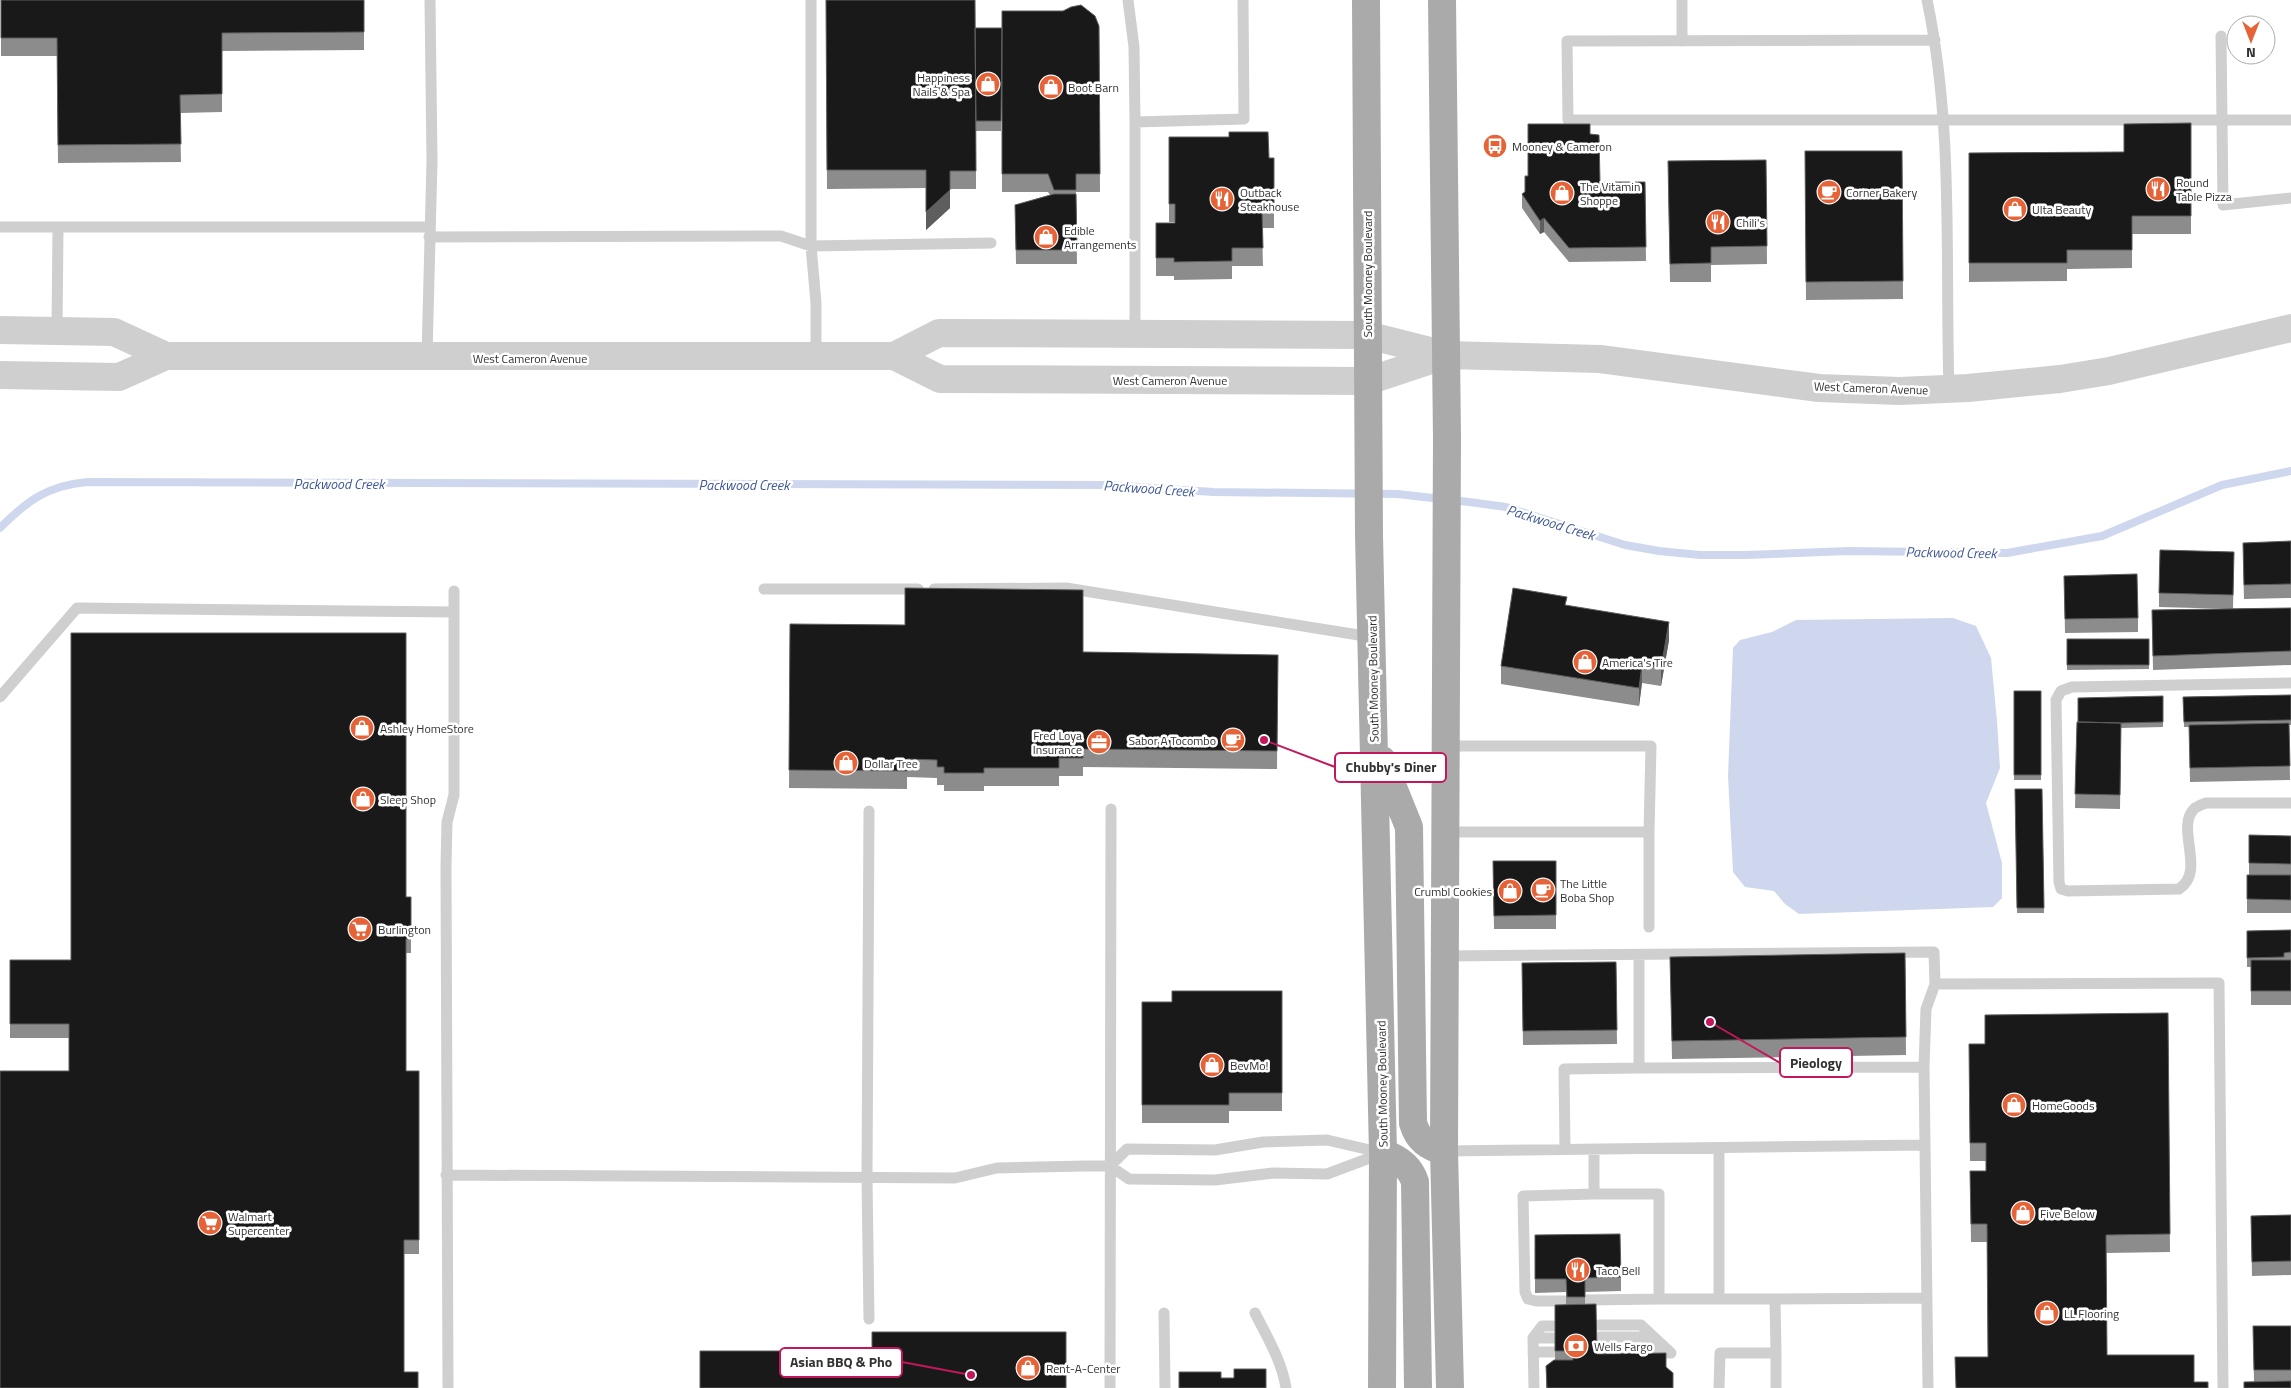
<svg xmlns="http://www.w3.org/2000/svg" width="2291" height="1388" viewBox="0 0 2291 1388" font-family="'Titillium Web',sans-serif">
  <rect width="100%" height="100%" fill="#fff"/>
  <path fill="#ced7ee" d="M1953,618L1976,626L1991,658L1997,721L2000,768L1986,803L2002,863V898L1993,907L1799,914L1785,904L1774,891L1745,887L1733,872L1728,776L1733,648L1740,640L1772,632L1796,620Z"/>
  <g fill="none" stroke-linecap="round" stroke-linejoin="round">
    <path stroke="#ced7ee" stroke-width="8" d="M0,528C28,500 47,486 87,482L1109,485L1213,492L1397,494L1469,502L1506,507L1625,545L1659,551L1700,555H1746L1848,551L2007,553L2102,536L2222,485L2291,471"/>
    <path stroke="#cfcfcf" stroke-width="11" d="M811,0V246L816,303V356
      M1128,0L1134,47L1135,122L1244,119L1243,0
      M1682,0V41
      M1927,0C1954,128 1945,260 1949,390
      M2221,36L2223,205L2291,198
      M1935,40L1567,41L1568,120H2291
      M1135,122V333
      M0,227H429
      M429,237L781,236L811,246L991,243
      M57,331L58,227
      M427,356L432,161L430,0
      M764,589H918
      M934,589L1066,588L1371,637
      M2291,683L2072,687L2061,691L2056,700L2059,882L2061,889L2068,891L2179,889C2207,871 2174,827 2195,808C2198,806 2203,804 2206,803H2291
      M0,697L77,608L454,612
      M1444,832H1649L1651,746H1446
      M1649,927V832
      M1444,956L1934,952L1935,984L1926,1009L1924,1067L1925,1145
      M1935,984L2219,983L2223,1388
      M1639,1068L1924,1067
      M1719,1148V1299H1775L1776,1353
      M1565,1149L1564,1069L1639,1068V955
      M1594,1149V1194H1659V1299H1719
      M1444,1151L1925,1145L1928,1388
      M1110,1166L1127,1149L1215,1150L1263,1142L1327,1140L1383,1153
      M446,1175L955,1178L997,1168L1085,1166H1110L1129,1179L1215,1180L1273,1173L1327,1174L1383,1153
      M1775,1299L1927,1298
      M1587,1300L1659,1299
      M1565,1301H1536L1528,1299L1525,1292L1523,1196L1594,1194
      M1164,1313L1165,1388
      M1255,1313C1267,1337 1282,1361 1286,1388
      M869,1319L867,1178L869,811
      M1599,1325H1641L1671,1353
      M1599,1337H1642L1654,1343
      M1533,1338H1554
      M1599,1351L1671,1353
      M1533,1352H1553
      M448,1388L446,866L447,822L454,795V591
      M1110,1388L1111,809
      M1534,1388L1533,1338L1542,1326H1553
      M1719,1388L1720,1353H1776V1388"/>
    <path stroke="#cfcfcf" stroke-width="28" d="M0,330L114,332L166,356H894L939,333L1367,335L1446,355L1600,359L1819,388L1899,391L1968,388L2060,379L2109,371L2291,328
      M894,356L940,379L1368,381L1446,355
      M0,375L119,377L166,356"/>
    <path stroke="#aaa" stroke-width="28" d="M1366,0L1369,536L1383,1153L1382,1388
      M1442,0L1447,438L1444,1151L1450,1388
      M1382,760L1409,827L1413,1123C1418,1140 1428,1147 1444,1151
      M1383,1153C1398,1158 1410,1166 1415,1182L1418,1388"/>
  </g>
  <path fill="#8c8c8c" d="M1,0H364V50L222,51V112L180,113L181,162L58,163L57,56H1Z
    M826,0L975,49L1002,28L1099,26L1100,192H1076L1077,264H1016L1015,205L1050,195L1048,192H1002V38L1001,131H976V189H950V208L926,230V188L827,189Z
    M2191,123V234H2132V268L2067,269V281L1969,282V153L2124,152Z
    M1590,134L1600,182H1645L1646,261L1569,262L1544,232L1540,234L1522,208V194Z
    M1169,137L1269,158H1274V228H1262L1263,266H1232V279L1174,280V276H1156V223H1175V222H1169Z
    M1805,151H1902L1903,299L1806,300Z
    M1766,160L1767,264L1711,265V282H1670L1668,180Z
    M2291,541V598L2244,599L2243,557Z
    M2234,566L2233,609L2159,607V593Z
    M2064,576L2138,618V632L2065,633Z
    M1567,606L1669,640L1661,686L1642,683L1639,706L1501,684V666Z
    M2291,608V665L2153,670L2152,610Z
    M790,624L1083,652L1278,655L1277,769L1083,767V776H1059V786H984V791H944V785H937V778L907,777V789L789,788Z
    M2067,639H2149V669L2067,670Z
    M2014,691H2041V780H2014Z
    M2291,695V725H2289L2290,780L2190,782L2189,727H2184L2183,697Z
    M2163,696V727L2121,728L2120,809L2075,808L2077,722Z
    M2015,789H2042L2044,913H2017Z
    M2249,835L2291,836V913H2247V875H2249Z
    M1493,861H1556V929H1494Z
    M406,897H411V953H406V1071H419V1254H404V1372L418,1388L69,1071V1038H10V960H71Z
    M2291,930V1005H2251V967H2247V931Z
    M1905,953L1906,1055L1672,1059L1670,957Z
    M1616,962L1617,1044L1523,1045L1522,963Z
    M1282,991V1111H1229V1123H1142V1002H1172Z
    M2168,1013L2170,1252L2106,1253L2107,1355L2194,1382L2208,1388L1988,1357L1987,1242H1971L1970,1171H1986V1161H1970L1969,1062L1985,1044Z
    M2291,1215V1275L2252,1276L2251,1216Z
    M1535,1235L1621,1277V1291L1585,1292V1304L1597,1354L1666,1367L1673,1388H1546V1366L1555,1360V1305H1566V1292L1535,1293Z
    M2253,1326H2291V1388L2254,1382Z"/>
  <path fill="#5e5e5e" d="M950,190V208L926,230V212Z
    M1544,218V232L1540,234V221Z
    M1669,622V640L1661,686V668Z
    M1642,665V683L1639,706V688Z"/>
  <path fill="#191919" stroke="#5e5e5e" d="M1,0H364V32L222,33V94L180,95L181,144L58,145L57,38H1Z
    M826,0H975L976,171H950V190L926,212V170H827Z
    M1081,5L1095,16L1099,26L1100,174H1076V190H1054L1048,174H1002V11H1063L1071,7Z
    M975,28H1002L1001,121H976Z
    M2191,123V216H2132V250H2067V263H1969V153L2124,152V124Z
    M1528,124H1590V134L1599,135L1600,182H1645L1646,247L1569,248L1544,218L1540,221L1522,194L1525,192V176H1528Z
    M1229,132H1268L1269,158H1274V210H1262L1263,248H1232V261L1174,262V258H1156V223H1175V204H1169V137H1229Z
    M1805,151H1902L1903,281L1806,282Z
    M1766,160L1767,246L1711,247V263L1670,264L1668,161Z
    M1054,194H1076L1077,250H1016L1015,205Z
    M2291,541V584L2244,585L2243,543Z
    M2160,550L2234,552L2233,595L2159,593Z
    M2137,574L2138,618L2065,619L2064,576Z
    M905,588L1083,590V652L1278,655L1277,751L1083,749V758H1059V768H984V773H944V767H937V760L907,759V771L789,770L790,624L905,625Z
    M1513,588L1567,597L1565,605L1669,622L1661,668L1642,665L1639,688L1501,666Z
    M2291,608V651L2153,656L2152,610Z
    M71,633H406V897H411V939H406V1071H419V1240H404V1372H418V1388H0V1071H69V1024H10V960H71Z
    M2067,639H2149V665H2067Z
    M2014,691H2041V775H2014Z
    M2291,695V720L2184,722L2183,697Z
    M2163,696V722L2121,723L2078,722V698Z
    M2077,722L2121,723L2120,795L2075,794Z
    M2289,723L2290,766L2190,768L2189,725Z
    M2015,789H2042L2044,908H2017Z
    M2249,835L2291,836V864L2249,863Z
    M1493,861H1556V915L1494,916Z
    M2247,875H2291V900L2247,899Z
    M2291,930V952L2284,953V957L2247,958V931Z
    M1905,953L1906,1037L1672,1041L1670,957Z
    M2251,960H2291V991H2251Z
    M1616,962L1617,1030L1523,1031L1522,963Z
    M1172,991H1282V1093H1229V1105H1142V1002H1172Z
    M2168,1013L2170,1234L2106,1235L2107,1355H2194V1382H2208V1388H1956L1955,1357H1988L1987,1224H1971L1970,1171H1986V1143H1970L1969,1044H1985V1015Z
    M2291,1215V1261L2252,1262L2251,1216Z
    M1620,1234L1621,1277L1585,1278V1297H1567L1566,1279H1535V1235Z
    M1596,1304L1597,1354L1666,1353V1367L1673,1373V1388H1547L1546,1366L1554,1360H1573L1572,1351H1555V1305Z
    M2253,1326H2291V1370H2254Z
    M872,1332H1066V1388H700V1351H872Z
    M1234,1369H1266V1388H1179V1372H1221V1378H1234Z
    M2291,1381V1388H2244V1382Z"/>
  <defs>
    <g id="shop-disc" transform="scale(1.25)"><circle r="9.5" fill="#e66338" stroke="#fff"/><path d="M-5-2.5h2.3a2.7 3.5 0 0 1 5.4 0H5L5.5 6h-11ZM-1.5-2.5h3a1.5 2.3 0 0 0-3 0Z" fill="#fff"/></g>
    <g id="bus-disc" transform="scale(1.25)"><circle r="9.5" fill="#e66338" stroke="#fff"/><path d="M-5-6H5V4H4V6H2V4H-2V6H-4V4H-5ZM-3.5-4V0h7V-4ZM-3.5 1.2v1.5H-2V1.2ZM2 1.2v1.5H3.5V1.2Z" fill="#fff"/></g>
    <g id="restaurant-disc" transform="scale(1.25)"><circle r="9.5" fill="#e66338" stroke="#fff"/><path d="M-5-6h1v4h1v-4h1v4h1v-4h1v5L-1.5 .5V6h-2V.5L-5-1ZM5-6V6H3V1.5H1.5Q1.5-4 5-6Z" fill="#fff"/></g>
    <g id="cafe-disc" transform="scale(1.25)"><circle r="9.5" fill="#e66338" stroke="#fff"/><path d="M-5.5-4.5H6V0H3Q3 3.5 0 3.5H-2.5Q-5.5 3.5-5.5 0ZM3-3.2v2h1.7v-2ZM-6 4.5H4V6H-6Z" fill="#fff"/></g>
    <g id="office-disc" transform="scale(1.25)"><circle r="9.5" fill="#e66338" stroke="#fff"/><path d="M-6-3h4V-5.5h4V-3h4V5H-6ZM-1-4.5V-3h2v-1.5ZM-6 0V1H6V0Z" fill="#fff"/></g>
    <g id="supermarket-disc" transform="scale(1.25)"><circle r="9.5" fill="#e66338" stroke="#fff"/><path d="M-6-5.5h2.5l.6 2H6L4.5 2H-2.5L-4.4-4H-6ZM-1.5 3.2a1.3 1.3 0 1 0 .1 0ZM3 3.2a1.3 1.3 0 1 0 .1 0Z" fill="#fff"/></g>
    <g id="bank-disc" transform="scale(1.25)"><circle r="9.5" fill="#e66338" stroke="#fff"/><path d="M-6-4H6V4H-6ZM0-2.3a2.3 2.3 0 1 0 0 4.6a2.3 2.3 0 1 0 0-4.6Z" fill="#fff"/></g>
  </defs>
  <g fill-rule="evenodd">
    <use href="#shop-disc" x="988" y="84"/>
    <use href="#shop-disc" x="1051" y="87"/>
    <use href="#bus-disc" x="1495" y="146"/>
    <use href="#restaurant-disc" x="2158" y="189"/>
    <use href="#cafe-disc" x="1829" y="192"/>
    <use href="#shop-disc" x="1562" y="193"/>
    <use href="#restaurant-disc" x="1222" y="199"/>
    <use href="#shop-disc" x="2015" y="209"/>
    <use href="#restaurant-disc" x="1718" y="222"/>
    <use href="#shop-disc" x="1046" y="237"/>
    <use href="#shop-disc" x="1585" y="662"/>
    <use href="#shop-disc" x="362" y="728"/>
    <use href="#cafe-disc" x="1233" y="740"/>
    <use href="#office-disc" x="1099" y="742"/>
    <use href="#shop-disc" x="846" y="763"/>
    <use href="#shop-disc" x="363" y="799"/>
    <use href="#cafe-disc" x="1543" y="890"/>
    <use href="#shop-disc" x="1510" y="891"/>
    <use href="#supermarket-disc" x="360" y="929"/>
    <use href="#shop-disc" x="1212" y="1065"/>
    <use href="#shop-disc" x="2014" y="1105"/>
    <use href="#shop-disc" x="2023" y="1213"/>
    <use href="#supermarket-disc" x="210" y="1223"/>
    <use href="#restaurant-disc" x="1578" y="1270"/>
    <use href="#shop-disc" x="2047" y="1313"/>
    <use href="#bank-disc" x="1576" y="1346"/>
    <use href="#shop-disc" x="1028" y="1368"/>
  </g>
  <g text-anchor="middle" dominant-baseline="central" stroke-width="5" stroke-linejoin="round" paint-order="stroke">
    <g font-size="12" fill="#323232" stroke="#fff" text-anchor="start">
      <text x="970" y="77" text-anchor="end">Happiness<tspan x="970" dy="14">Nails &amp; Spa</tspan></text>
      <text x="1068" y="87">Boot Barn</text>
      <text x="1512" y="146">Mooney &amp; Cameron</text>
      <text x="2176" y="182">Round<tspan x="2176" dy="14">Table Pizza</tspan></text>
      <text x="1580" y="186">The Vitamin<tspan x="1580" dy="14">Shoppe</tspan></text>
      <text x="1240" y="192">Outback<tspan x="1240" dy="14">Steakhouse</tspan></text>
      <text x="1846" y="192">Corner Bakery</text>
      <text x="2032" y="209">Ulta Beauty</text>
      <text x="1736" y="222">Chili's</text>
      <text x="1064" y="230">Edible<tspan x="1064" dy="14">Arrangements</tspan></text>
      <text x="1602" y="662">America's Tire</text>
      <text x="380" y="728">Ashley HomeStore</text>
      <text x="1082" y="735" text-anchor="end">Fred Loya<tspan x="1082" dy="14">Insurance</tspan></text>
      <text x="1216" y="740" text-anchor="end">Sabor A Tocombo</text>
      <text x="864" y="763">Dollar Tree</text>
      <text x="380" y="799">Sleep Shop</text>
      <text x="1560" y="883">The Little<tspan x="1560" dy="14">Boba Shop</tspan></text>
      <text x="1492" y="891" text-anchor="end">Crumbl Cookies</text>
      <text x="378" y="929">Burlington</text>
      <text x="1230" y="1065">BevMo!</text>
      <text x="2032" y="1105">HomeGoods</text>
      <text x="2040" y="1213">Five Below</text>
      <text x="228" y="1216">Walmart<tspan x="228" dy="14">Supercenter</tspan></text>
      <text x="1596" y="1270">Taco Bell</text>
      <text x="2064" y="1313">LL Flooring</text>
      <text x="1594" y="1346">Wells Fargo</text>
      <text x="1046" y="1368">Rent-A-Center</text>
    </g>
    <g font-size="12" fill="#323232" stroke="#fff">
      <text transform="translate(1367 274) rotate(-90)">South Mooney Boulevard</text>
      <text x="530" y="358">West Cameron Avenue</text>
      <text x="1170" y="380">West Cameron Avenue</text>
      <text transform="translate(1871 388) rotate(2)">West Cameron Avenue</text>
      <text transform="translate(1373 679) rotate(-91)">South Mooney Boulevard</text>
      <text transform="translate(1382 1084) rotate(-91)">South Mooney Boulevard</text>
    </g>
    <g font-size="14" font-style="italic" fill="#3f5896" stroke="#fff">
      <text x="339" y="483">Packwood Creek</text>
      <text x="744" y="484">Packwood Creek</text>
      <text transform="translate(1149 488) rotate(4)">Packwood Creek</text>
      <text transform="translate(1551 522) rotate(17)">Packwood Creek</text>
      <text transform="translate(1951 552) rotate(1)">Packwood Creek</text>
    </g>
  </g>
  <path fill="none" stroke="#c2185b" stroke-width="2" d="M1264 740L1335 767M1710 1022L1780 1063M971 1375L902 1362"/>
  <g fill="#c2185b" stroke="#fff" stroke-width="2">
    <circle cx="1264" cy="740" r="5"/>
    <circle cx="1710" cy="1022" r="5"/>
    <circle cx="971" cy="1375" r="5"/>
  </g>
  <g fill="#fff" stroke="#c2185b" stroke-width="2">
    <rect x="1335" y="753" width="111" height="29" rx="5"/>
    <rect x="1780" y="1048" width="72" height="29" rx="5"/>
    <rect x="780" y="1348" width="122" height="29" rx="5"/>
  </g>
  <g font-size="14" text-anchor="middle" font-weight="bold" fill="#323232">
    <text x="1391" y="772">Chubby's Diner</text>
    <text x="1816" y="1068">Pieology</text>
    <text x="841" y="1367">Asian BBQ &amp; Pho</text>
  </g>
  <g transform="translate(2251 40) rotate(180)"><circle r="24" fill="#ffffff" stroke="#adadad"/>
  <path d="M0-4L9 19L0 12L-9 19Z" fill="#e66338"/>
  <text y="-8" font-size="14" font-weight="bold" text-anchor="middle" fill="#323232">N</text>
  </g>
</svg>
